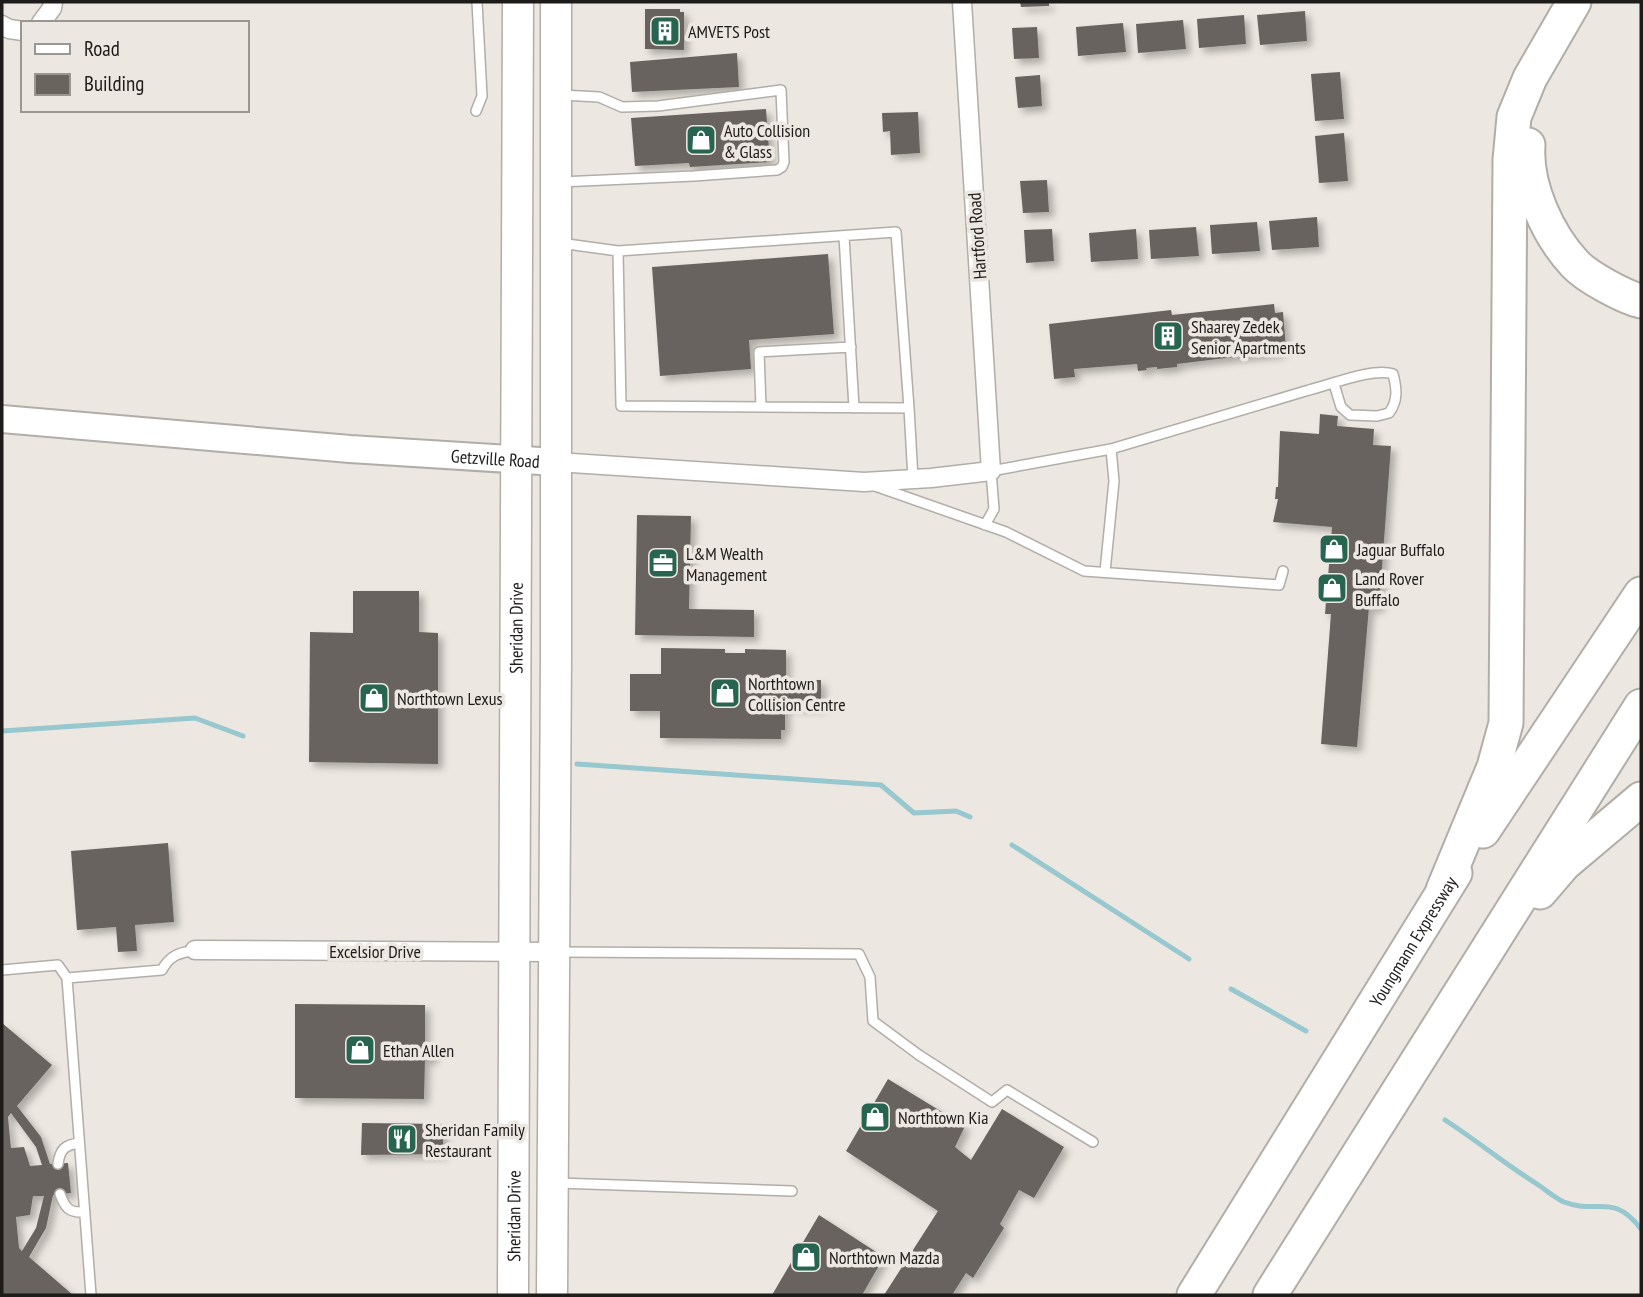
<svg xmlns="http://www.w3.org/2000/svg" width="1643" height="1297" viewBox="0 0 1643 1297" font-family="'PT Sans Narrow',sans-serif">
  <defs>
    <filter id="shadow"><feDropShadow dx="5" dy="5" stdDeviation="3.5" flood-color="#0004"/></filter>
  </defs>
  <rect width="100%" height="100%" fill="#ece7e0"/>
  <g fill="none" stroke-linecap="round" stroke-linejoin="round">
    <path stroke="#97c7cf" stroke-width="5" d="M2,731L195,718L243,736
      M577,764L881,785L914,813L956,811L970,817
      M1012,845L1189,959
      M1231,989L1306,1031
      M1445,1120C1476,1140 1505,1164 1537,1184C1546,1190 1555,1198 1564,1202C1598,1215 1613,1192 1641,1229"/>
  </g>
  <path fill="#69645e" fill-rule="evenodd" filter="url(#shadow)" d="M1020,2H1049V6L1021,7Z
    M645,9H680V12H684V50L645,49Z
    M1305,11L1307,41L1260,45L1257,15Z
    M1244,15L1246,44L1199,48L1197,19Z
    M1183,20L1186,49L1138,53L1136,24Z
    M1123,23L1126,52L1078,56L1076,27Z
    M1037,27L1039,58L1014,59L1012,28Z
    M737,53L739,87L632,92L630,62Z
    M1340,72L1344,119L1315,121L1311,74Z
    M1040,75L1042,106L1018,108L1015,77Z
    M766,109L770,162L690,167L689,163L635,166L631,118Z
    M918,112L920,153L891,155L890,131L883,132L882,113Z
    M1344,133L1348,181L1319,183L1315,136Z
    M1047,180L1049,212L1023,213L1020,181Z
    M1317,217L1319,247L1272,250L1269,221Z
    M1257,222L1260,251L1212,254L1210,225Z
    M1196,227L1199,256L1151,259L1149,230Z
    M1052,229L1054,261L1026,263L1024,230Z
    M1136,229L1138,259L1091,262L1089,233Z
    M828,254L834,334L749,340L751,369L660,376L652,267Z
    M1274,304L1275,313L1283,312L1286,348L1279,349V353L1234,357L1177,364V367L1157,369V367L1146,368L1147,370L1138,371L1137,364L1074,369L1075,377L1054,379L1049,324L1171,310L1172,315Z
    M1320,414L1338,416L1337,426L1374,429L1373,445L1391,446L1379,608L1369,607L1357,747L1321,744L1331,614H1325L1332,527L1273,522L1278,499H1275L1276,487H1278L1280,431L1319,434Z
    M637,515L691,516L689,609L754,610V637L635,635Z
    M353,591H419V632L438,633V764L309,762L310,632L353,633Z
    M661,648L725,649V653H745V649L786,650V680H821V707H785V730H781V739L660,738V711H630V674H661Z
    M168,843L174,922L135,925L137,951L118,952L116,927L77,930L71,851Z
    M295,1004L425,1005V1045H433V1059H425L424,1099L295,1098Z
    M2,1023L52,1065L17,1106L41,1137L50,1164L68,1163L71,1193L53,1195L46,1228L29,1257L73,1295H2ZM11,1113L36,1147L42,1165L30,1166L24,1147L11,1148L8,1117ZM33,1196H44L36,1228L22,1251L19,1248L16,1217L30,1215Z
    M888,1079L965,1126L955,1147L971,1160L1002,1109L1064,1147L1034,1198L1019,1190L1000,1224L1004,1228L973,1278L966,1273L952,1295H884L938,1211L846,1151Z
    M362,1123L443,1124V1154L361,1155Z
    M819,1215L884,1257L862,1295H772Z"/>
  <g fill="none" stroke-linecap="round" stroke-linejoin="round">
    <g stroke="#b2ada7" stroke-width="12">
      <path id="lane" d="M476,111L482,96L477,2
        M560,182L694,176L777,170L782,167L784,162L781,90L658,106L622,107L599,97L561,95
        M844,236L854,408
        M560,243L618,251L621,406L909,408L913,479
        M618,251L896,232L909,408
        M761,407L759,352L851,347
        M875,486L1006,532L1084,571L1279,585L1283,571
        M985,525L994,509L991,471L1111,449L1309,390C1330,385 1374,367 1393,374C1397,389 1398,401 1389,413L1377,416L1350,415L1341,407L1334,384
        M1105,572L1114,481L1111,449
        M560,952L859,954L870,977L873,1021L919,1055L992,1102L1007,1090L1093,1142
        M2,970L58,965L67,978L162,970C170,955 179,953 195,950
        M67,978L91,1295
        M58,1164C60,1149 65,1145 79,1143
        M558,1183L792,1191
        M60,1194C65,1208 69,1213 85,1212"/>
    </g>
    <g stroke="#b2ada7" stroke-width="21">
      <path id="street" d="M41,23L52,8L53,2
        M2,25L9,29L23,31
        M556,462L864,482L931,478L991,471L962,2
        M195,950L554,952"/>
    </g>
    <g stroke="#b2ada7" stroke-width="30">
      <g id="secondary">
        <path id="s1" d="M2,419L350,449L556,462"/>
      </g>
    </g>
    <g stroke="#b2ada7" stroke-width="33">
      <g id="primary">
        <path id="s2" d="M513,1295L518,2"/>
        <path d="M552,1295L556,656V2"/>
      </g>
    </g>
    <g stroke="#b2ada7" stroke-width="37">
      <g id="highway">
        <path d="M1528,145C1525,186 1548,235 1575,264C1587,277 1624,297 1641,301"/>
        <path d="M1483,831L1641,594"/>
        <path d="M1443,890L1494,767L1506,723L1510,160L1514,117L1530,78L1574,2"/>
        <path d="M1540,892L1564,864L1641,799"/>
        <path id="s3" d="M1194,1295L1455,873"/>
        <path d="M1270,1295L1641,706"/>
      </g>
    </g>
    <use href="#lane" stroke="#fff" stroke-width="9"/>
    <use href="#street" stroke="#fff" stroke-width="18"/>
    <use href="#secondary" stroke="#fff" stroke-width="26"/>
    <use href="#primary" stroke="#fff" stroke-width="30"/>
    <use href="#highway" stroke="#fff" stroke-width="33"/>
  </g>
  <defs>
    <g id="building-square" transform="scale(1.575)"><rect x="-9" y="-9" width="18" height="18" rx="4" fill="#276551" stroke="#ece7e0"/><path d="M-4-6H4V6H1V3H-1V6H-4ZM-2.5-4.3h1.7v1.8h-1.7ZM.8-4.3h1.7v1.8H.8ZM-2.5-1h1.7V.8h-1.7ZM.8-1h1.7V.8H.8Z" fill="#fff"/></g>
    <g id="shop-square" transform="scale(1.575)"><rect x="-9" y="-9" width="18" height="18" rx="4" fill="#276551" stroke="#ece7e0"/><path d="M-5-2.5h2.3a2.7 3.5 0 0 1 5.4 0H5L5.5 6h-11ZM-1.5-2.5h3a1.5 2.3 0 0 0-3 0Z" fill="#fff"/></g>
    <g id="office-square" transform="scale(1.575)"><rect x="-9" y="-9" width="18" height="18" rx="4" fill="#276551" stroke="#ece7e0"/><path d="M-6-3h4V-5.5h4V-3h4V5H-6ZM-1-4.5V-3h2v-1.5ZM-6 0V1H6V0Z" fill="#fff"/></g>
    <g id="restaurant-square" transform="scale(1.575)"><rect x="-9" y="-9" width="18" height="18" rx="4" fill="#276551" stroke="#ece7e0"/><path d="M-5-6h1v4h1v-4h1v4h1v-4h1v5L-1.5 .5V6h-2V.5L-5-1ZM5-6V6H3V1.5H1.5Q1.5-4 5-6Z" fill="#fff"/></g>
  </defs>
  <g fill-rule="evenodd">
    <use href="#building-square" x="665" y="31"/>
    <use href="#shop-square" x="701" y="140"/>
    <use href="#building-square" x="1168" y="336"/>
    <use href="#shop-square" x="1334" y="549"/>
    <use href="#office-square" x="663" y="563"/>
    <use href="#shop-square" x="1332" y="588"/>
    <use href="#shop-square" x="725" y="693"/>
    <use href="#shop-square" x="374" y="698"/>
    <use href="#shop-square" x="360" y="1050"/>
    <use href="#shop-square" x="875" y="1117"/>
    <use href="#restaurant-square" x="402" y="1139"/>
    <use href="#shop-square" x="806" y="1257"/>
  </g>
  <g text-anchor="middle" dominant-baseline="central" stroke-width="7" stroke-linejoin="round" paint-order="stroke">
    <g font-size="18" fill="#1e1c1a" stroke="#ece7e0" text-anchor="start">
      <text x="688" y="31">AMVETS Post</text>
      <text x="724" y="130">Auto Collision<tspan x="724" dy="21">&amp; Glass</tspan></text>
      <text x="1191" y="326">Shaarey Zedek<tspan x="1191" dy="21">Senior Apartments</tspan></text>
      <text x="1357" y="549">Jaguar Buffalo</text>
      <text x="686" y="553">L&amp;M Wealth<tspan x="686" dy="21">Management</tspan></text>
      <text x="1355" y="578">Land Rover<tspan x="1355" dy="21">Buffalo</tspan></text>
      <text x="748" y="683">Northtown<tspan x="748" dy="21">Collision Centre</tspan></text>
      <text x="397" y="698">Northtown Lexus</text>
      <text x="383" y="1050">Ethan Allen</text>
      <text x="898" y="1117">Northtown Kia</text>
      <text x="425" y="1129">Sheridan Family<tspan x="425" dy="21">Restaurant</tspan></text>
      <text x="829" y="1257">Northtown Mazda</text>
    </g>
    <g font-size="18" fill="#1e1c1a" stroke="#ece7e0">
      <text transform="translate(977 236) rotate(-94)">Hartford Road</text>
      <text stroke="none"><textPath href="#s1" startOffset="495">Getzville Road</textPath></text>
      <text stroke="none"><textPath href="#s2" startOffset="667">Sheridan Drive</textPath></text>
      <text stroke="none"><textPath href="#s3" startOffset="416">Youngmann Expressway</textPath></text>
      <text x="375" y="951">Excelsior Drive</text>
      <text stroke="none"><textPath href="#s2" startOffset="79">Sheridan Drive</textPath></text>
    </g>
  </g>
  <rect width="1643" height="1297" fill="none" stroke="#1e1c1a" stroke-width="7"/>
  <rect x="21" y="21" width="228" height="91" fill="#ece7e0" stroke="#9a9691" stroke-width="2"/>
  <rect x="35" y="44" width="35" height="10" fill="#ffffff" stroke="#9a9691" stroke-width="2"/>
  <text x="84" y="56" font-size="21" fill="#1e1c1a">Road</text>
  <rect x="35" y="74" width="35" height="21" fill="#69645e" stroke="#9a9691" stroke-width="2"/>
  <text x="84" y="91" font-size="21" fill="#1e1c1a">Building</text>
</svg>
